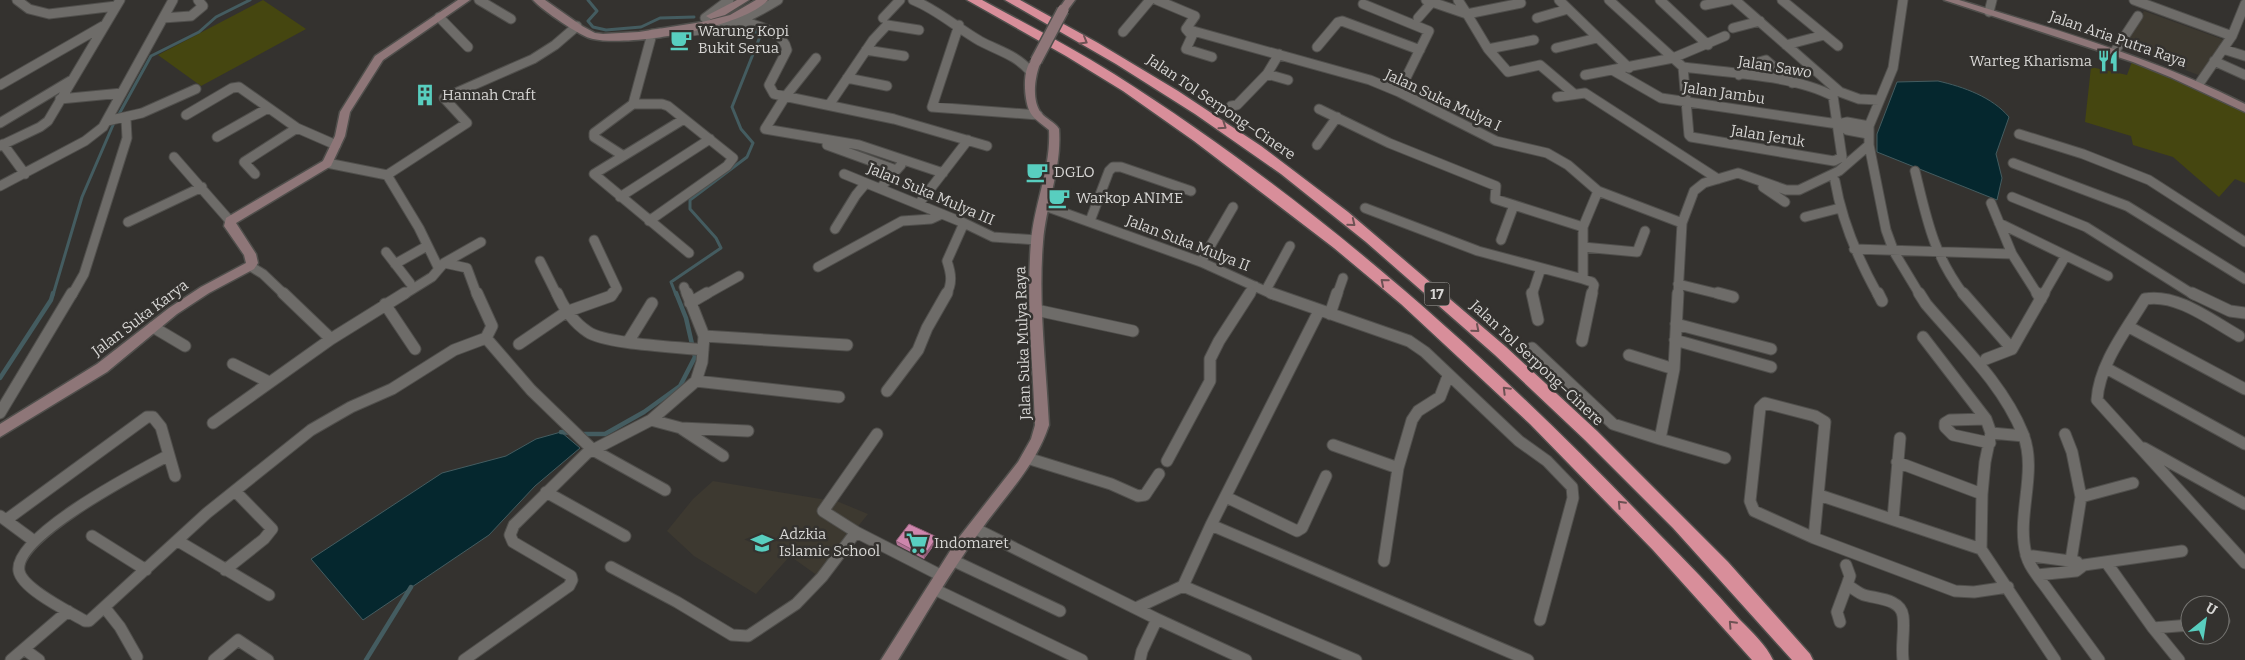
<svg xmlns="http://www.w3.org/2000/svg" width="2245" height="660" viewBox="0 0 2245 660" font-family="Bitter,serif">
  <rect width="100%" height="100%" fill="#34322f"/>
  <path fill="#3d3930" d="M2144,11L2227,41L2206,78L2123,46Z
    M713,481L839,502L868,514L818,576L790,556L756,594L694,556L667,531L693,499Z"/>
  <path fill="#454610" d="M263,0L306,29L201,86L158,55Z
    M2133,59L2245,109V183L2235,179L2219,197L2173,157L2133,145L2131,136L2085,122L2091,67L2127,75Z"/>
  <path fill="#05272e" stroke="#445c60" d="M1938,81C1964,87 1992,97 2009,117L1996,154L2002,178L1997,200L1877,152V134L1897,82Z
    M561,432L580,448L535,486L489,535L363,620L311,559L442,473L506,456L536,439Z"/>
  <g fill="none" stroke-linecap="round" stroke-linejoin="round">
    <path stroke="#445c60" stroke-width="3" d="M588,0L597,11L588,21L593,27L606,30L641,27L660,18L694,17
      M53,295L82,197L113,125L151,56L199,32L216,17L250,0
      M676,295L671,282L721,248L716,238L690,209V200L747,157L753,143L741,129L732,107L761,34L742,27"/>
    <path stroke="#445c60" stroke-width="4.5" d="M0,378L51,300L53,293
      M561,432L571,433
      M581,434H605L644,412L680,386L695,357L686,318L676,293
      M366,660L411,587"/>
    <g stroke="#504f4c" stroke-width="11">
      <path id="street-far1" d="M17,0L29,9L49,14L116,6
        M479,0L511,19
        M913,0C938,10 957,28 980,41C999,51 1016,55 1030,71
        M1157,0L1195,16L1186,29L1370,80L1399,92L1496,141L1547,153L1568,165L1598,191L1682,223
        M1426,0L1467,14
        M1458,0L1467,14
        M1559,0L1629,68
        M1609,0L1683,67
        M1660,0L1708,45
        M1735,0L1840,92L1859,99L1879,100
        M1782,0L1838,46
        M1903,0L1893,68L1869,126V145L1886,230L1894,252L1920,295
        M2134,0L2232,36
        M1363,4L1429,31L1399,92
        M1705,5L1729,0
        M1989,12L1992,0
        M439,17L468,47
        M163,18L191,16L203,6L198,0
        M705,18L729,0
        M883,18L900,0
        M1418,18L1432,2
        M1537,18L1568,9
        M742,21C758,26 783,31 787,50L769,85L774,94L894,119L987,146
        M959,25L932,107L1038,115
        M1733,28L1760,21
        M1186,29L1192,36L1186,49L1212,57
        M680,32C722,29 742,22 778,0
        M1123,32L1150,0
        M1534,40L1488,49L1508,72L1540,65L1573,93
        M1786,45L1824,35
        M1317,47L1338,22L1342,21L1420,50
        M1556,48L1597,38
        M1488,49L1467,14L1521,3
        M2223,49L2245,56
        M866,50L904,56
        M2115,51L2138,16
        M816,58L785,97L765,129L859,145L943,173
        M2214,61L2245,75
        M1683,67C1727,73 1794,75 1833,96L1842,157L1834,161L1691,137L1689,135Z
        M1614,71L1661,98L1838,124L1847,122L1869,126
        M1267,74L1288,80
        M1585,75L1673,58L1725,36
        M1739,75L1759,62L1766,60L1792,83
        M847,78L887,86
        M2199,84L2232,36L2245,4
        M0,85L103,26
        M1557,97L1585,93L1718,179
        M60,99L122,93
        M633,104L652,34L660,33
        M829,105L873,40L887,25L919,30
        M1231,106L1237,105L1267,74L1279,54
        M1319,109L1389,143L1496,186L1495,199L1583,227L1598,191
        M186,115L232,88L239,87L297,128L336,145
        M684,119L594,174L689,253
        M107,121L142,113L196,89
        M0,123L70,81
        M1838,124L1847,130L1868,134
        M2019,134L2083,154L2149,180L2245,242
        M217,137L268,108
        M3,144L25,174
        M827,145L896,170
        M1317,145L1337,117
        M0,146L40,127L48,121L120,0
        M622,155L594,137V133L633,104H662L668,106L733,158L727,166L649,221
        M174,157L230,221
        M327,163L387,175
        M2013,163L2127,206L2245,279
        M1915,171C1927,220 1933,254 1964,295
        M255,174L244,162L297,128
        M844,174L964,223L993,237L1037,240
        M387,175L467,123L444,98L533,59L555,45L577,26
        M387,175L419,228L439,269
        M1835,181C1842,222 1858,259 1878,295
        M883,185L901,165
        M0,186L85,141L103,127L173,0
        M1763,187L1785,202
        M620,197L710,139
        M2012,197L2086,227L2194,295
        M921,201L968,140
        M1991,203L2012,254L2038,295
        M1045,206L1201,262L1274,295
        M1365,208L1478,251L1583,279
        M1805,217L1840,208
        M1090,221L1109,171L1113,167H1121L1191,191
        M128,222L202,187
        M1999,223L2108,276
        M1583,227V279L1592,282L1594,285L1592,295
        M835,229L856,195L866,183
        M594,240L617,289L612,295
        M1501,240L1514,205
        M1583,247L1637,252L1645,231
        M1854,249L2012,254
        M386,252L410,283
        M540,261L557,295
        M1201,262L1233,207
        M444,263L467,268L477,295
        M395,264L427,246
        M250,266L263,274L285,295
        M818,267L902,221L931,219L942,214
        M1678,284L1723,295
        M684,287L687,295
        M1266,290L1290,246
        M72,295L84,274L127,138L126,119
        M403,295L432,277L444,263L481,242
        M705,295L739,276
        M946,295C953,283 951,273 947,261L964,223
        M1249,295L1255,286
        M1337,295L1343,278
        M1532,295L1541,268
        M1678,295L1682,223L1694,191L1704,183L1738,173L1786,190H1799L1839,171L1869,145
        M2043,295L2065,257"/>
    </g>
    <g stroke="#504f4c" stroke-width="13">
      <path id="street" d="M283,293L331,339
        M557,293C564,309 573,322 588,332C605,344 679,347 703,350
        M1271,293L1409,341L1425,352L1519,441L1547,461L1572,487L1573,498L1540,620
        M1532,293L1538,320
        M1718,293L1733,297
        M1878,293L1882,301
        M1919,293L1926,304C1960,344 2003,384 2023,434C2038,472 2016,515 2026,554C2029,568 2042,581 2050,593C2066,615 2083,638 2099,660
        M1963,293L2012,349
        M2037,293L2041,299
        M2192,293L2230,311L2245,313
        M690,303L707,293
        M385,304L415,349
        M1036,310L1133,331
        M1330,314L1337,293
        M1676,324L1771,349
        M153,327L185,346
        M2129,327L2245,389
        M704,336L847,345
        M2239,336C2212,321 2177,293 2145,299C2127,329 2099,364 2097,400L2245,563
        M1923,337L1986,419L1991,433L1985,462L1982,494L1981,549L2055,660
        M486,338L531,390L593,450L665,490
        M1675,340L1771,367
        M1582,341L1592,293
        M628,342L652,303
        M519,344L566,312L611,296L613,293
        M1532,348L1613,424L1660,439L1674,369L1678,293
        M1629,355L1674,369
        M1986,359L2012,349L2044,293
        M233,364L269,382
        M2106,368L2245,444
        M696,381L839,397
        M887,391L918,350L927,328L947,293
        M1765,403L1815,416L1825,422L1814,538L1754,511L1750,501L1760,408Z
        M0,413L72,293
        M1986,419L1950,420L1945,423V427L1953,435L1990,443
        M651,420L681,428L748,431
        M213,423L331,339L405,293
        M682,429L723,456
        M1991,433L2024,436
        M877,434L823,511L856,532L942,576
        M2065,434L2072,452L2081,497L2071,560L2076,571
        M1660,439L1725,458
        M1333,445L1398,468
        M2144,448L2245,504
        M169,455C141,470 13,536 19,571C22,589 70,612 85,621H89L207,513L311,430L351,407L392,389L454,350L486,338L492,326L477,293
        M1027,458L1111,484L1138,496L1145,495L1159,474
        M1167,461L1210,381V359L1219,341L1250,293
        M1897,462L1982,494
        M546,492L625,536
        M1819,495L1981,549
        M1226,497L1297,531L1302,528L1326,476
        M2081,497L2133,483
        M0,516L34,541
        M1893,519L1900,438
        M6,520L147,417H153L161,427L175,476
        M1211,525L1528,660
        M974,528L1157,619L1246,660
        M92,536L146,570
        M1814,538L1955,591L1974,592L2008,587
        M178,541L269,595
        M2026,555L2077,562
        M952,560L1060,611
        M1384,561L1398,468L1412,420L1418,411L1440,397L1448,376
        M2106,562L2153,628L2179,660
        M1846,565L1850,576L1847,585C1853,588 1858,593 1864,595C1878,599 1901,599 1903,616C1905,631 1901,645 1903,660
        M611,567L677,602L732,635L748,636L796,604L822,577L856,532
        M225,570L264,539L272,529L235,491
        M2037,575L2076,571L2084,565L2182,551
        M1183,586L1211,525L1319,311
        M1183,586L1356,660
        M934,589L1082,660
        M105,608L120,627L137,657
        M1136,608L1183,586
        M1840,622L1837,612L1847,585
        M2220,622L2224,621
        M2153,628L2190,625
        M24,649L39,660
        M11,660L68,611
        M214,660L238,640L268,660
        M464,660L569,586L572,580L571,576L513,542L510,535L514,525L587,453L651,420L696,381L702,362L704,336L687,293
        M1140,660L1142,651L1157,619"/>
    </g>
    <g stroke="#504f4c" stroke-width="3">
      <path id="secondary" d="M458,0H470L383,60L350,112L345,136L331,166L236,223L256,254L258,263L254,269L209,293L177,314L107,372L0,437V424L97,364L169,308L201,287L246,263L244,255L224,226L226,218L323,161L335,136L340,112L375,56Z
        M533,0H545L582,26L595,33L603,34L639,32L702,22L730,15L756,0H768C743,28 630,47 593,39C581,37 542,10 533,0Z
        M737,0H749L725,15L711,19L706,16Z
        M1065,0H1075L1066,12H1060L1058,10Z
        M1944,0H1959C2057,30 2154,58 2245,104V112L2170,77L2133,62Z
        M1036,58L1041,61C1035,76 1031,99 1041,113C1046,119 1055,122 1059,129C1062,169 1046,203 1043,242C1038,302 1046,364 1049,425C1035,468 1003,498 978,534C949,574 924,618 898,660H881L957,540L1018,462L1031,439L1035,425C1033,364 1026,303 1031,242C1034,204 1051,169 1049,130C1041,123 1033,119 1029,110C1024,98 1021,62 1036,58Z"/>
    </g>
    <g stroke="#504f4c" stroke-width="3">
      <path id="highway" d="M967,0H982C1026,24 1071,47 1114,74C1315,201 1494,361 1658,533C1686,561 1714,590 1740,620C1752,632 1766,645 1773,660H1752L1653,550L1530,424L1401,304L1334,248L1194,141L1123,91L1066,56Z
        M1005,0H1020L1098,43L1178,91L1261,146L1348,212L1506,347L1597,431L1728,562L1810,654L1813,660H1792L1673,528L1585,440L1495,355L1366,242L1281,174L1195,114L1116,64Z"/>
    </g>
    <use href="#street-far1" stroke="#6e6c69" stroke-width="9"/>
    <use href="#street" stroke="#6e6c69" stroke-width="11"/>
    <use href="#secondary" fill="#8e7678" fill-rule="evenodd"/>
    <use href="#highway" fill="#d88e9a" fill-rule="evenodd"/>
    <g stroke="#504f4c" stroke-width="14" stroke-linecap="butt">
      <path id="secondary-bridge" d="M1036,61L1063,10"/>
    </g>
    <use href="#secondary-bridge" stroke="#8e7678" stroke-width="11"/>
  </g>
  <path fill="#b07394" d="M937,537V541L924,559L897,545L896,541Z"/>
  <path fill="#905e78" d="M937,537V541L924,559V556Z"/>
  <path fill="#cd86ac" stroke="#905e78" d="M909,524L937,537L924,556L896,541Z"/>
  <defs><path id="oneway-chevron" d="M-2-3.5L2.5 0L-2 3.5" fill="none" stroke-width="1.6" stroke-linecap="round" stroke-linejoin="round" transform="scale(1.25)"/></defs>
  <g stroke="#6d5254">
    <use href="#oneway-chevron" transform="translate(1084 41) rotate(30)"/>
    <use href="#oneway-chevron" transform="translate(1223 126) rotate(34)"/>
    <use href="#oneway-chevron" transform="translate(1352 223) rotate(39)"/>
    <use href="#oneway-chevron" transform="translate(1384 282) rotate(-140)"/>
    <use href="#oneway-chevron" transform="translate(1476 329) rotate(41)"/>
    <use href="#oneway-chevron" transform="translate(1506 390) rotate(-135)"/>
    <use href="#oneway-chevron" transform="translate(1621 504) rotate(-133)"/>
    <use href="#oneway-chevron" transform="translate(1732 624) rotate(-133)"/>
  </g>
  <defs>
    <g id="cafe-bare" transform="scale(1.725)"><path d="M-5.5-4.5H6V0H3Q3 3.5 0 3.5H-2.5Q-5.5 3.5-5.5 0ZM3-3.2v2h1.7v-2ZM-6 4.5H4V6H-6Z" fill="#58cebf" stroke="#34322f" stroke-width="2.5" paint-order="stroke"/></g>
    <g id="restaurant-bare" transform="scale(1.725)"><path d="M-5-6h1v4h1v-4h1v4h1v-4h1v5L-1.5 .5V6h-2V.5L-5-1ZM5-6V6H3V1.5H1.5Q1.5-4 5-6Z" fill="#58cebf" stroke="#34322f" stroke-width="2.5" paint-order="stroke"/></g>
    <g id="building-bare" transform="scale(1.725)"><path d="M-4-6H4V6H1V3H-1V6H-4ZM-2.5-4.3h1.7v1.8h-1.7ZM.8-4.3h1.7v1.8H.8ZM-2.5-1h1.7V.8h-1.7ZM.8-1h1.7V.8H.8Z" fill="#58cebf" stroke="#34322f" stroke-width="2.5" paint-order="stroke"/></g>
    <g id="school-bare" transform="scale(1.725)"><path d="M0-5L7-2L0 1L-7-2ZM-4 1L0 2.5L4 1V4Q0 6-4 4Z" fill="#58cebf" stroke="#34322f" stroke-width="2.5" paint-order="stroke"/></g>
    <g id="supermarket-bare" transform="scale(1.725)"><path d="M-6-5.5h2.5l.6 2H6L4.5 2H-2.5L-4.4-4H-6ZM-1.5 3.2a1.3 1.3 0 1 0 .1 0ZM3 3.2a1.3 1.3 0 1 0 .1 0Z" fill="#58cebf" stroke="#34322f" stroke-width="2.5" paint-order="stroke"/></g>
  </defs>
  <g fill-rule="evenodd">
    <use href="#cafe-bare" x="681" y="40"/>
    <use href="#restaurant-bare" x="2108" y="61"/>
    <use href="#building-bare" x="425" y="95"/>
    <use href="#cafe-bare" x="1037" y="172"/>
    <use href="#cafe-bare" x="1059" y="198"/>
    <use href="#school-bare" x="762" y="543"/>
    <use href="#supermarket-bare" x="917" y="543"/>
  </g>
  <g text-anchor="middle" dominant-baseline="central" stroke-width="5" stroke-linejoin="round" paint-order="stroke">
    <rect fill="#34322f" stroke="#a6a5a2" stroke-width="1" x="1424.5" y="282.5" width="25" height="23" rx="4"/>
    <g font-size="14" font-weight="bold" fill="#d7d6d4">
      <text x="1437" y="294">17</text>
    </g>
    <g font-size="15" fill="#d7d6d4" stroke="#34322f" text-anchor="start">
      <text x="698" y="31">Warung Kopi<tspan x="698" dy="17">Bukit Serua</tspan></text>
      <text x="2092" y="61" text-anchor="end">Warteg Kharisma</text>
      <text x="442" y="95">Hannah Craft</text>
      <text x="1054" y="172">DGLO</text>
      <text x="1076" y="198">Warkop ANIME</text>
      <text x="779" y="534">Adzkia<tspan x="779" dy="17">Islamic School</tspan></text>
      <text x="934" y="543">Indomaret</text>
    </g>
    <g font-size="15" fill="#d7d6d4" stroke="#34322f">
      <text transform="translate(2118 39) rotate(19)">Jalan Aria Putra Raya</text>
      <text transform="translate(1775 67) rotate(9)">Jalan Sawo</text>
      <text transform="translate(1724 93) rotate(8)">Jalan Jambu</text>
      <text transform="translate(1443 100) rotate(25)">Jalan Suka Mulya I</text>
      <text transform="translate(1221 107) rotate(34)">Jalan Tol Serpong–Cinere</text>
      <text transform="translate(1768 136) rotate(9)">Jalan Jeruk</text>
      <text transform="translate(931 194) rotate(23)">Jalan Suka Mulya III</text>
      <text transform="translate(1188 243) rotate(21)">Jalan Suka Mulya II</text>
      <text transform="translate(140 318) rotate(-37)">Jalan Suka Karya</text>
      <text transform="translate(1023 343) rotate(-92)">Jalan Suka Mulya Raya</text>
      <text transform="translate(1537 363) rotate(43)">Jalan Tol Serpong–Cinere</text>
    </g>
  </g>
  <g transform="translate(2205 620) rotate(30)"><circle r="24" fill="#34322f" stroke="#757471"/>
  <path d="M0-4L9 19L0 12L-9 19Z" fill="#58cebf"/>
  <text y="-8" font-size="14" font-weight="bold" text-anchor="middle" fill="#d7d6d4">U</text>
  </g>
</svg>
